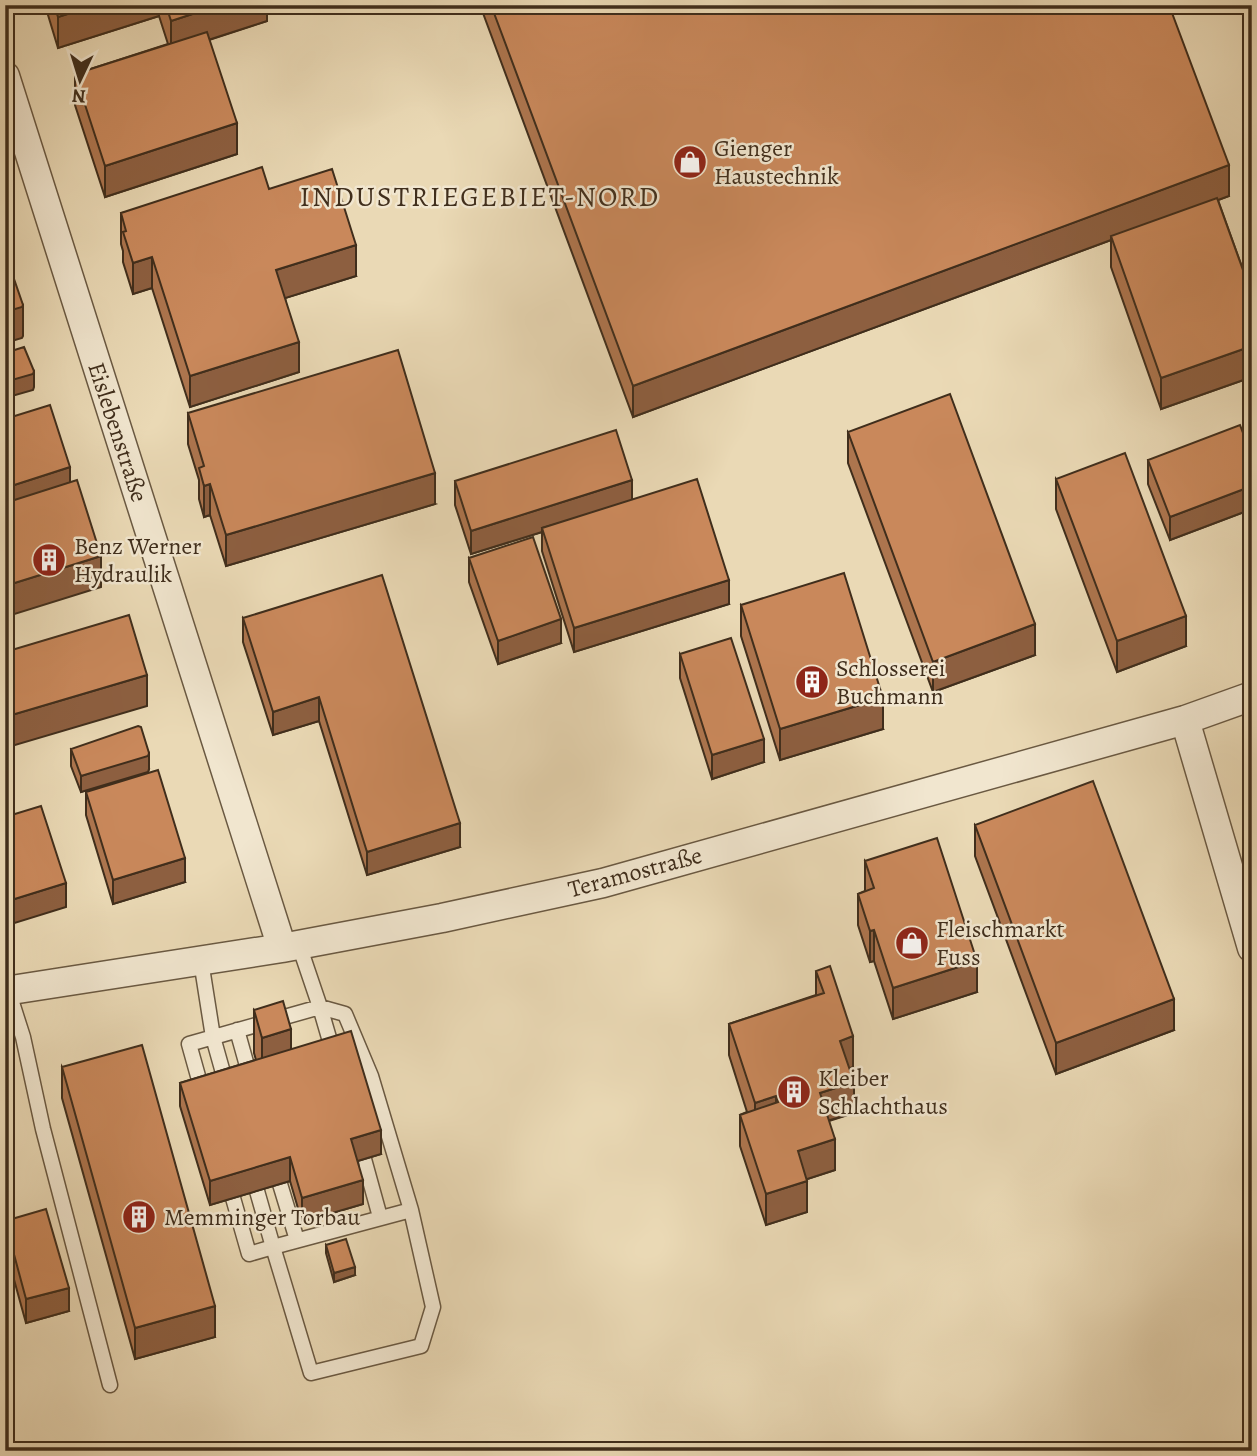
<svg xmlns="http://www.w3.org/2000/svg" width="1257" height="1456" viewBox="0 0 1257 1456" font-family="Alegreya,serif">
  <rect width="100%" height="100%" fill="#ead9b5"/>
  <filter id="stains"><feTurbulence type="fractalNoise" baseFrequency=".00286" numOctaves="4"/><feColorMatrix values="0 0 0 0 .2 0 0 0 0 .09 0 0 0 0 .02 0 0 0 .5 -.17"/></filter>
  <radialGradient id="worn" r=".72"><stop offset=".6" stop-color="#630" stop-opacity="0"/><stop offset="1" stop-color="#630" stop-opacity=".3"/></radialGradient>
  <g fill="none" stroke-linecap="round" stroke-linejoin="round">
    <g stroke="#6a5942" stroke-width="17">
      <path id="service" d="M299,945L320,1007L345,1014L371,1076L411,1210L273,1247L311,1373L421,1346L433,1307L411,1210
        M201,961L213,1037L227,1087
        M8,990L23,1037L43,1129L110,1385
        M237,1030L251,1080
        M203,1094L189,1044L320,1007L334,1055
        M364,1159L380,1217
        M280,1184L297,1240
        M233,1198L249,1254L273,1247L257,1191"/>
    </g>
    <g stroke="#6a5942" stroke-width="31">
      <path id="minor" d="M5,76L282,948
        M1185,720L1252,948
        M5,991L282,948L442,918L603,883L1185,720L1252,696"/>
    </g>
    <use href="#service" stroke="#f1e6cf" stroke-width="14"/>
    <use href="#minor" stroke="#f1e6cf" stroke-width="28"/>
  </g>
  <path fill="#ad754e" stroke="#402e1c" stroke-width="2" d="M45,5H267V21L209,40L237,154L105,197L75,105V74L168,44L159,16L58,48Z
    M480,5H1169L1229,196L1218,200L1252,295V377L1161,409L1111,267V240L633,417Z
    M269,189L356,276L285,298L299,372L190,407L152,288L133,294L123,262V251L121,244V213Z
    M188,413L435,504L226,566L210,515L204,517L199,499V480L188,444Z
    M848,432L1035,655L933,692L848,463Z
    M1252,457V509L1170,540L1148,484V460Z
    M1056,479L1186,646L1117,672L1056,509Z
    M455,481L632,500L729,604L574,652L542,551V532L471,554L455,505Z
    M469,558L561,643L498,664L469,582Z
    M741,605L883,729L780,760L741,636Z
    M243,618L460,847L367,875L319,721L273,735L243,642Z
    M680,654L764,762L712,779L680,678Z
    M71,749L149,769L148,772L81,792L71,766Z
    M86,792L185,882L113,904L86,815Z
    M975,825L1174,1030L1056,1074L975,856Z
    M865,861L977,992L893,1019L874,961L870,962L858,925V894L865,891Z
    M816,971L853,1067L849,1068L854,1113L829,1121L835,1170L807,1179V1212L766,1225L740,1146V1115L747,1112L729,1055V1024L816,995Z
    M254,1010L291,1049L381,1154L358,1161L363,1204L302,1222L290,1181L210,1205L180,1106V1083L256,1060L254,1053Z
    M62,1067L215,1337L135,1359L62,1098Z
    M5,1221L69,1311L26,1323L5,1247Z
    M326,1245L355,1275L334,1282L326,1253Z"/>
  <path fill="#8d5f40" stroke="#402e1c" stroke-width="2" d="M96,5H159V16L58,48V17Z
    M220,5H267V21L171,52V21Z
    M237,123V154L105,197V166Z
    M1229,165V196L1112,239L1111,236V240L633,417V386Z
    M356,245V276L276,301V270Z
    M152,257V288L133,294V263Z
    M23,305V336L22,338L5,343V312Z
    M299,342V372L190,407V376Z
    M1252,346V377L1161,409V378Z
    M34,371V387L33,390L5,398V382Z
    M70,467V491L5,512V488Z
    M435,473V504L226,566V535Z
    M632,480V503L542,528V532L471,554V531Z
    M210,484V515L204,517V486Z
    M1252,486V509L1170,540V517Z
    M101,556V587L5,617V586Z
    M729,580V604L574,652V628Z
    M1186,616V646L1117,672V641Z
    M561,619V643L498,664V641Z
    M1035,624V655L933,692V662Z
    M147,675V706L5,748V717Z
    M319,697V721L273,735V712Z
    M883,698V729L780,760V729Z
    M764,739V762L712,779V755Z
    M149,753V769L148,772L81,792V776Z
    M460,823V847L367,875V852Z
    M185,858V882L113,904V880Z
    M66,883V907L5,926V902Z
    M874,930V961L870,962V931Z
    M977,961V992L893,1019V988Z
    M1174,999V1030L1056,1074V1043Z
    M291,1029V1073L262,1082V1038Z
    M853,1036V1067L840,1072V1041Z
    M854,1082V1113L820,1123V1093Z
    M776,1096V1127L755,1134V1103Z
    M381,1130V1154L351,1163V1139Z
    M835,1139V1170L798,1182V1151Z
    M290,1157V1181L210,1205V1181Z
    M363,1180V1204L302,1222V1198Z
    M807,1181V1212L766,1225V1194Z
    M355,1267V1275L334,1282V1273Z
    M69,1288V1311L26,1323V1299Z
    M215,1306V1337L135,1359V1328Z"/>
  <path fill="#c9885b" stroke="#402e1c" stroke-width="2" d="M54,5H96L58,17Z
    M166,5H220L171,21Z
    M491,5H1169L1229,165L633,386Z
    M207,32L237,123L105,166L75,74Z
    M262,167L269,189L332,169L356,245L276,270L299,342L190,376L152,257L133,263L123,232L126,231L121,213Z
    M1217,198L1252,295V346L1161,378L1111,236Z
    M5,253L23,305L22,307L5,312Z
    M24,347L34,371L33,374L5,382V353Z
    M398,350L435,473L226,535L210,484L204,486L199,468L204,466L188,413Z
    M950,394L1035,624L933,662L848,432Z
    M50,405L70,467L5,488V419Z
    M1240,425L1252,457V486L1170,517L1148,460Z
    M616,430L632,480L471,531L455,481Z
    M1125,453L1186,616L1117,641L1056,479Z
    M697,479L729,580L574,628L542,528Z
    M77,480L101,556L5,586V503Z
    M533,537L561,619L498,641L469,558Z
    M844,573L883,698L780,729L741,605Z
    M382,575L460,823L367,852L319,697L273,712L243,618Z
    M129,615L147,675L5,717V652Z
    M731,638L764,739L712,755L680,654Z
    M138,726L141,727L149,753L148,756L81,776L71,749Z
    M158,770L185,858L113,880L86,792Z
    M1093,781L1174,999L1056,1043L975,825Z
    M41,806L66,883L5,902V817Z
    M937,838L977,961L893,988L874,930L870,931L858,894L874,888L865,861Z
    M830,966L853,1036L840,1041L854,1082L820,1093L835,1139L798,1151L807,1181L766,1194L740,1115L778,1102L776,1096L755,1103L729,1024L824,993L816,971Z
    M283,1001L291,1029L262,1038L254,1010Z
    M351,1031L381,1130L351,1139L363,1180L302,1198L290,1157L210,1181L180,1083Z
    M142,1045L215,1306L135,1328L62,1067Z
    M46,1209L69,1288L26,1299L5,1221Z
    M346,1239L355,1267L334,1273L326,1245Z"/>
  <defs>
    <g id="shop-disc" transform="scale(1.75)"><circle r="9.5" fill="#8f2418" stroke="#f1e6cf"/><path d="M-5-2.5h2.3a2.7 3.5 0 0 1 5.4 0H5L5.5 6h-11ZM-1.5-2.5h3a1.5 2.3 0 0 0-3 0Z" fill="#fff"/></g>
    <g id="building-disc" transform="scale(1.75)"><circle r="9.5" fill="#8f2418" stroke="#f1e6cf"/><path d="M-4-6H4V6H1V3H-1V6H-4ZM-2.5-4.3h1.7v1.8h-1.7ZM.8-4.3h1.7v1.8H.8ZM-2.5-1h1.7V.8h-1.7ZM.8-1h1.7V.8H.8Z" fill="#fff"/></g>
  </defs>
  <g fill-rule="evenodd">
    <use href="#shop-disc" x="690" y="162"/>
    <use href="#building-disc" x="49" y="560"/>
    <use href="#building-disc" x="812" y="682"/>
    <use href="#shop-disc" x="912" y="943"/>
    <use href="#building-disc" x="794" y="1092"/>
    <use href="#building-disc" x="139" y="1217"/>
  </g>
  <g text-anchor="middle" dominant-baseline="central" stroke-width="5" stroke-linejoin="round" paint-order="stroke">
    <g font-size="24" fill="#402e1c" stroke="#f1e6cf" text-anchor="start">
      <text x="714" y="148">Gienger<tspan x="714" dy="28">Haustechnik</tspan></text>
      <text x="74" y="546">Benz Werner<tspan x="74" dy="28">Hydraulik</tspan></text>
      <text x="836" y="668">Schlosserei<tspan x="836" dy="28">Buchmann</tspan></text>
      <text x="936" y="929">Fleischmarkt<tspan x="936" dy="28">Fuss</tspan></text>
      <text x="818" y="1078">Kleiber<tspan x="818" dy="28">Schlachthaus</tspan></text>
      <text x="164" y="1217">Memminger Torbau</text>
    </g>
    <g font-size="24" fill="#402e1c" stroke="#f1e6cf">
      <text transform="translate(118 432) rotate(72)">Eislebenstraße</text>
      <text transform="translate(635 872) rotate(-15)">Teramostraße</text>
    </g>
    <g font-size="28" letter-spacing="2" fill="#402e1c" stroke="#f1e6cf">
      <text x="480" y="197">INDUSTRIEGEBIET-NORD</text>
    </g>
  </g>
  <rect width="1257" height="1456" fill="none" stroke="#ead9b5" stroke-width="28"/>
  <rect x="7" y="7" width="1243" height="1442" fill="none" stroke="#402e1c" stroke-width="3.5"/>
  <rect x="14" y="14" width="1229" height="1428" fill="none" stroke="#402e1c" stroke-width="2"/>
  <g transform="translate(80 80) rotate(184)" stroke="#f1e6cf" stroke-width="5" paint-order="stroke">
  <path d="M0-5L12 26L0 18L-12 26Z" fill="#402e1c"/>
  <text y="-10" font-size="19" font-weight="bold" text-anchor="middle" fill="#402e1c">N</text>
  </g>
  <rect width="100%" height="100%" filter="url(#stains)"/>
  <rect width="100%" height="100%" fill="url(#worn)"/>
</svg>
